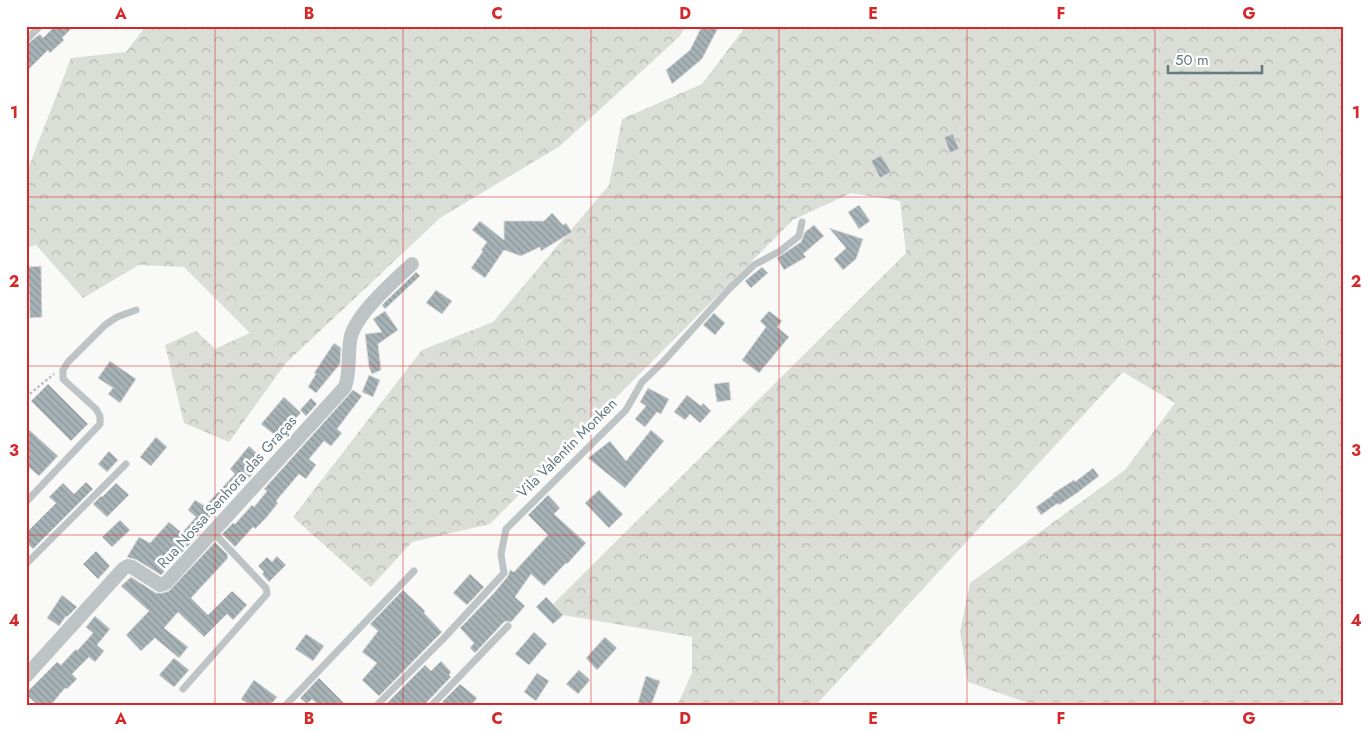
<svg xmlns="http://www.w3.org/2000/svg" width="1370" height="732" viewBox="0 0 1370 732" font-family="Jost,sans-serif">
  <defs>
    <pattern id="forest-crowns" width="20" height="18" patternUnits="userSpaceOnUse" patternTransform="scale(1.25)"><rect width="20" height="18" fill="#daded6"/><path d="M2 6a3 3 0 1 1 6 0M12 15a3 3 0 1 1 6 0" fill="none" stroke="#b4b9b3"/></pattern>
    <pattern id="building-back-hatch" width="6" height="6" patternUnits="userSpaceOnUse" patternTransform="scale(1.25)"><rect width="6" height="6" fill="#a7b2b6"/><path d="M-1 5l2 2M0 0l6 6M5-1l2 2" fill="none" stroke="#8c9699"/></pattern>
  </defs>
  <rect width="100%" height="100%" fill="#f9f9f7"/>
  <path fill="url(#forest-crowns)" d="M146,26H686L679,37L560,146L440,218L285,364L229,442L184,423L165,345L196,331L215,349L250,333L184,267L139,265L83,298L36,245L26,248V174L71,58L126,52Z
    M746,26H1344V706H1037L968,682L960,632L970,583L1125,470L1175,403L1123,372L815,706H677L692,673V637L545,612L906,253L900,201L851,193L793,220L490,524L412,542L371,587L293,517L422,350L493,322L609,185L622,119L702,84Z"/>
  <path fill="url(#building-back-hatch)" stroke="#dbdbd9" d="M55,26H74L62,38L64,40L50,53L48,50L26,72V45L40,34L43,38Z
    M702,26H719L702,59L672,84L666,70L690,50Z
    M953,134L959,149L950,153L944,137Z
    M881,155L891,172L880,178L871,161Z
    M859,205L870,221L859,229L848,212Z
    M552,213L563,225L566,223L572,232L541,251L540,247L521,256L504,250L485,278L471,268L483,251L481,250L487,242L472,230L480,221L504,240V221H544Z
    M814,225L824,236L803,254L806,257L784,270L777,258L801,242L805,232Z
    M829,228L863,239L856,259L843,270L834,259L846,248Z
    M41,266L42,317L30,318L28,267Z
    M762,267L768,273L751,288L745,281Z
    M416,272L420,276L385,309L382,305Z
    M436,290L452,301L442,314L426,303Z
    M385,311L398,330L378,344L381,370L372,374L369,367L365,334L382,332L373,319Z
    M769,311L782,321L777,327L789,337L759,373L742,360L766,327L760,321Z
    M714,313L725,323L715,335L703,325Z
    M334,343L341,348L340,364L316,393L308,387L316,374L314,373Z
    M110,361L136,379L120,403L108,394L113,388L98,378Z
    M369,375L380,380L373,397L362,392Z
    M729,382L731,400L717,402L714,384Z
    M48,384L88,424L71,441L31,401Z
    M648,388L669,399L661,414L657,412L645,427L635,419L646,406L640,402Z
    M353,390L362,396L337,429L342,433L331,446L324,441L309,459L316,465L306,479L299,474L276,501L278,503L266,518L255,529L253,527L235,547L222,534L233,523L235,524L252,505L254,507L267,491L264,489Z
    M687,395L701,406L703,403L711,411L700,423L690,414L685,420L674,412Z
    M284,397L301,413L287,427L290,429L281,440L261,424Z
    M311,398L317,404L306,416L300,410Z
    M26,427L58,456L39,476L26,465Z
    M651,430L664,441L625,488L588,458L610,441L626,461Z
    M156,437L167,447L151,466L140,457Z
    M249,446L264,460L245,483L215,511L200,530L202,531L161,575L137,560L127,557L139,537L150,543L169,522L182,533L196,517L188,510L195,500L205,506L235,474L230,469Z
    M109,451L118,460L107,472L98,464Z
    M1093,468L1099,476L1077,493L1059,505L1058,503L1041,515L1036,507L1053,495L1052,494L1074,480L1075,482Z
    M86,482L93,489L33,549L26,542V533L56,503L49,497L63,483L74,494Z
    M116,483L129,495L107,517L93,504L101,496L102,497Z
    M599,490L623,514L609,528L585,503Z
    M548,495L560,508L554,514L586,543L567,564L566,563L544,586L531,574L515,597L525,606L511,622L507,621L504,622L475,653L470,648L474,643L460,628L494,593L508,576L510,570L514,572L548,535L528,515Z
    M120,520L130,530L112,547L102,537Z
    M215,542L228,555L227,556L228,558L191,598L208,615L232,591L247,605L233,620L227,614L204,637L178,612L164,628L188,647L179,658L155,638L141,651L126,635L149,611L121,586L131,577L156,593H162L169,591Z
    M96,551L110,566L98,579L83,564Z
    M277,556L286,565L269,582L262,574L264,572L258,566L267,557L272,562Z
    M470,574L484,587L467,605L453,593Z
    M403,590L425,611L424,613L442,632L379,696L362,680L377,663L362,652L378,631L370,624Z
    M62,595L77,607L67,617L66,616L59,626L47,618Z
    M546,597L563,615L553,624L536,607Z
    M95,616L110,629L97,645L104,651L95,662L89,657L72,674L77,679L67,689L65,688L50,706H39L26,695V693L57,662L61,665L76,649L77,651L93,633L86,627Z
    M534,632L547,644L529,665L515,654Z
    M306,634L324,646L313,661L295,649Z
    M605,637L617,648L597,670L586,658Z
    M174,658L189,670L174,687L159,675Z
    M441,661L451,672L449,675L451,677L427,702L426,706H391L387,703L425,665L431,671Z
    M579,670L590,680L578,694L566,684Z
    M537,673L549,681L536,701L524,692Z
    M646,676L660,681L651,706H637Z
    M319,678L347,706H319L312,699L307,704L300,698Z
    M254,680L277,697L270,706H251L241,699Z
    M460,684L477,698L471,706H446L442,702Z"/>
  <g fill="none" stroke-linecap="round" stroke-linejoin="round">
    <path stroke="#b9bdbf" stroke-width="2.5" stroke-dasharray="2.5 2.5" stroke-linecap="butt" d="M26,397L54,374"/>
    <path stroke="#bec4c6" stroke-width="7" d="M26,40L40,26
      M26,502L100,424V416L96,409L63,379V370L68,362L105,325L117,317L136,310
      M26,564L126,464
      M183,689L267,594L266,588L214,533
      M285,706L414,571
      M376,706L443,639L504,573L501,554L506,529L626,410L642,382L663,362L729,289L754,265L780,251L799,236L802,222
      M431,706L508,626"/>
    <path stroke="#bec4c6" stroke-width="14" d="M26,676L123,569L128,566L132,567L160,585L166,583L345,387C351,370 347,353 351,336C358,312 394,281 412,264"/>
  </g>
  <path fill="none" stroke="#d62828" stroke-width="1" stroke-opacity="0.55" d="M215,26V706M403,26V706M591,26V706M779,26V706M967,26V706M1155,26V706M26,197H1344M26,366H1344M26,535H1344"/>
  <g text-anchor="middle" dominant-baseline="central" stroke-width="5" stroke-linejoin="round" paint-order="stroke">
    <g font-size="15" fill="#657980" stroke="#fff">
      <text transform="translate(567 448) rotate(-45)">Vila Valentin Monken</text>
      <text transform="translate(227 492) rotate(-48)">Rua Nossa Senhora das Graças</text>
    </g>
  </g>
  <rect width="1370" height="732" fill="none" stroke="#ffffff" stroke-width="55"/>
  <path d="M1168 65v8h94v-8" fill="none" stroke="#657980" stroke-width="2.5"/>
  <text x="1175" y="65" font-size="15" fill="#657980" stroke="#ffffff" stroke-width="4" paint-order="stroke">50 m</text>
  <rect x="28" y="28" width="1314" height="676" fill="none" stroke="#d62828" stroke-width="2"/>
  <g font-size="16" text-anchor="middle" font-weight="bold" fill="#d62828">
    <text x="121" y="19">A</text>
    <text x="309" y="19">B</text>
    <text x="497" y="19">C</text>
    <text x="685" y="19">D</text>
    <text x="873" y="19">E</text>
    <text x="1061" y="19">F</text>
    <text x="1249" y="19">G</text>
    <text x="14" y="118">1</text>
    <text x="1356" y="118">1</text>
    <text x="14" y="287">2</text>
    <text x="1356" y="287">2</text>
    <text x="14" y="456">3</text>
    <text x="1356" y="456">3</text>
    <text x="14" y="626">4</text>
    <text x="1356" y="626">4</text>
    <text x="121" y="724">A</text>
    <text x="309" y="724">B</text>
    <text x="497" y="724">C</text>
    <text x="685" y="724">D</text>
    <text x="873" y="724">E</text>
    <text x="1061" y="724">F</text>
    <text x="1249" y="724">G</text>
  </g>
</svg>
